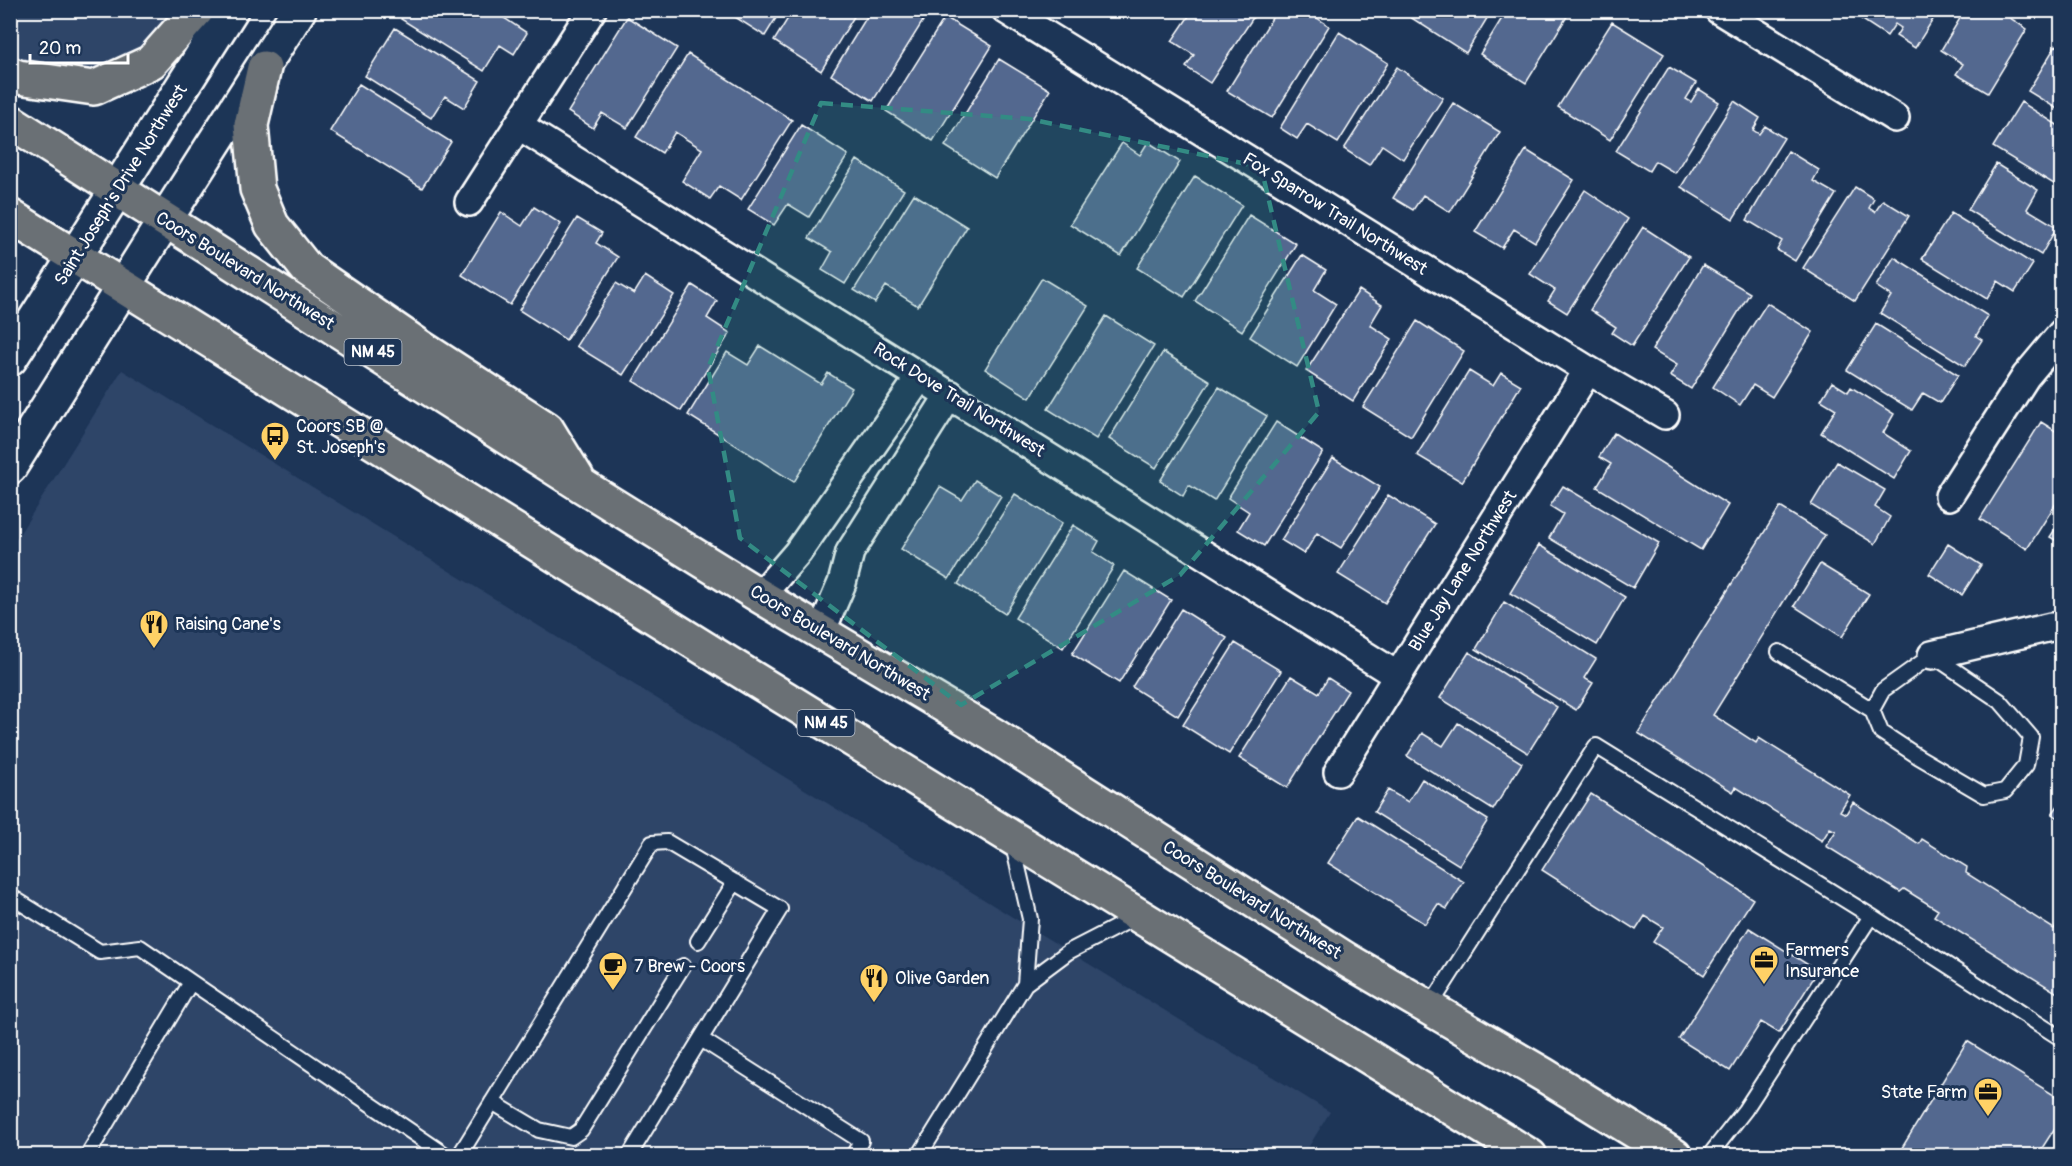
<svg xmlns="http://www.w3.org/2000/svg" width="2072" height="1166" viewBox="0 0 2072 1166" font-family="Pangolin,sans-serif">
  <rect width="100%" height="100%" fill="#1d3557"/>
  <filter id="ink" filterUnits="userSpaceOnUse"><feTurbulence type="fractalNoise" baseFrequency=".0167" numOctaves="2"/><feDisplacementMap in="SourceGraphic" scale="12" xChannelSelector="R" yChannelSelector="G"/><feConvolveMatrix kernelMatrix="1 2 1 2 8 2 1 2 1" color-interpolation-filters="sRGB"/></filter>
  <g filter="url(#ink)">
    <path fill="#2d4468" d="M10,11H180L139,56L85,73L53,74L11,59Z
      M122,370L1330,1112L1303,1156L11,1155L10,549Z"/>
    <path fill="#52688f" stroke="#fff" stroke-width="1.5" d="M406,10H492L527,33L514,54L500,45L484,71L401,19Z
      M724,10H781L765,36Z
      M793,10H858L821,71L774,41Z
      M871,10H906L923,21L873,101L831,75Z
      M1193,10H1258L1210,83L1186,67L1194,55L1172,41Z
      M1277,10H1305L1329,26L1272,118L1227,91Z
      M1414,10H1492L1466,53L1410,17Z
      M1507,10H1571L1526,83L1480,54Z
      M1866,10H1939L1915,48L1896,36L1901,28L1895,24L1887,36L1861,19Z
      M1965,10H1998L2027,29L1988,93L1956,74L1963,64L1941,50Z
      M627,17L677,48L627,128L602,113L593,128L568,112Z
      M945,17L992,46L933,141L886,111Z
      M1612,22L1664,54L1610,140L1558,107Z
      M395,28L480,81L464,108L445,96L431,118L365,76Z
      M1339,32L1388,63L1338,143L1307,124L1297,139L1280,128Z
      M2056,45L2062,49V112L2028,91Z
      M688,54L792,120L741,200L719,186L710,199L682,181L702,149L675,132L662,153L636,137Z
      M999,59L1050,90L995,178L945,146Z
      M1397,67L1443,98L1403,159L1382,145L1369,165L1344,149Z
      M1669,67L1696,83L1686,99L1691,102L1699,89L1719,102L1675,173L1655,161L1649,171L1616,151Z
      M359,84L451,142L422,188L330,131Z
      M1734,101L1760,118L1753,130L1759,134L1765,126L1784,138L1733,219L1681,187Z
      M2021,102L2062,128V189L1993,147Z
      M1453,103L1500,132L1450,212L1423,195L1413,210L1393,198Z
      M801,125L848,155L809,217L788,204L774,225L748,209Z
      M1148,142L1180,162L1121,256L1070,224L1122,143L1140,155Z
      M1526,150L1574,180L1535,242L1514,229L1502,248L1475,232Z
      M1788,151L1819,170L1813,181L1836,194L1795,261L1777,250L1782,241L1747,220Z
      M857,160L904,190L845,284L822,270L832,252L809,238Z
      M1996,164L2038,190L2027,209L2057,227L2041,255L1968,210Z
      M1195,176L1242,205L1184,297L1137,268Z
      M1855,187L1874,199L1869,208L1875,212L1883,200L1909,216L1855,301L1803,268Z
      M1585,190L1628,219L1567,313L1548,301L1555,290L1530,274Z
      M914,194L967,227L918,306L886,286L875,303L854,290Z
      M534,207L561,224L510,305L462,275L501,212L522,226Z
      M1951,213L2033,264L2015,292L1998,281L1987,299L1922,259Z
      M1249,215L1296,244L1242,331L1195,301Z
      M577,218L602,233L596,243L618,257L566,340L519,310Z
      M1643,227L1689,257L1632,346L1612,333L1616,327L1590,310Z
      M1302,255L1326,270L1314,290L1336,304L1297,367L1250,337Z
      M1894,257L1988,316L1976,336L1982,340L1965,366L1880,313L1891,296L1876,286Z
      M1703,265L1750,293L1691,389L1670,376L1677,365L1652,350Z
      M645,276L674,295L623,375L576,346L616,283L634,294Z
      M1042,278L1088,306L1030,398L985,369Z
      M692,285L717,301L707,318L730,333L681,411L633,381Z
      M1359,290L1382,305L1370,325L1392,339L1353,401L1306,371Z
      M1767,303L1813,332L1772,397L1753,385L1740,405L1713,387Z
      M1106,316L1154,346L1096,439L1048,409Z
      M1417,321L1464,351L1411,437L1363,407Z
      M1876,324L1958,375L1940,403L1923,393L1912,410L1847,370Z
      M760,346L821,384L828,373L852,388L794,482L688,415L727,352L748,365Z
      M1163,352L1210,381L1156,468L1109,439Z
      M1469,371L1493,386L1501,373L1521,385L1462,482L1417,455Z
      M1832,382L1848,392L1851,387L1894,414L1883,433L1911,451L1894,479L1821,433L1836,409L1821,400Z
      M1219,387L1267,416L1214,501L1189,485L1183,496L1160,481Z
      M1276,422L1323,452L1264,546L1238,530L1249,512L1228,498Z
      M2041,422L2062,435V494L2027,549L1980,519Z
      M1614,433L1728,505L1701,550L1597,487L1611,464L1599,457Z
      M1333,458L1380,487L1341,548L1317,533L1304,554L1281,540Z
      M1837,462L1885,490L1875,507L1890,517L1875,544L1811,505Z
      M975,480L1001,496L949,579L901,549L940,487L962,500Z
      M1563,486L1659,543L1633,588L1549,538L1563,514L1550,506Z
      M1015,494L1062,523L1005,614L958,584Z
      M1388,495L1435,524L1385,603L1338,574Z
      M1780,507L1825,535L1713,715L1756,743L1759,738L1850,795L1840,811L1846,814L1853,802L1919,844L1922,839L1967,867L1966,873L2054,929L2062,918V996L1934,916L1938,910L1904,889L1900,892L1826,846L1836,831L1830,828L1822,841L1736,787L1733,792L1638,733Z
      M2062,519V544L2050,537Z
      M1073,525L1099,541L1093,552L1114,566L1063,648L1015,618Z
      M1948,544L1981,565L1962,595L1929,574Z
      M1539,545L1625,597L1597,645L1510,593Z
      M1820,564L1869,594L1842,637L1794,606Z
      M1124,571L1171,600L1119,683L1072,654Z
      M1504,602L1596,659L1584,678L1593,683L1576,710L1476,649Z
      M1181,609L1227,638L1178,716L1132,687Z
      M1235,643L1281,671L1229,754L1183,725Z
      M1469,652L1557,707L1528,753L1440,698Z
      M1291,676L1319,693L1328,678L1348,691L1287,788L1239,758Z
      M1458,723L1522,763L1493,810L1407,756L1422,733L1443,746Z
      M1422,779L1488,820L1459,865L1374,812L1388,790L1408,802Z
      M1591,794L1753,899L1704,975L1653,942L1663,927L1645,916L1636,930L1542,870Z
      M2062,800V820L2052,814Z
      M1358,816L1464,882L1447,909L1438,904L1425,924L1328,863Z
      M1749,928L1818,971L1779,1033L1761,1022L1730,1071L1679,1039Z
      M1967,1041L2062,1100V1117L2037,1156H1897Z"/>
    <g fill="none" stroke-linecap="round" stroke-linejoin="round">
      <g stroke="#fff" stroke-width="18">
        <path id="lane" d="M1779,652L1872,710
          M1932,655L2000,701L2031,737L2026,765L2005,791L1984,795L1919,757L1881,732L1872,710L1883,690Z
          M1012,841L1030,919L1025,984L1068,952L1136,917
          M10,896L100,952L140,947L191,982
          M698,941L735,882
          M1429,1008L1596,746L1871,916L2062,1039
          M701,1039L861,1141L853,1156
          M492,1102L539,1130L571,1137L581,1130L683,966
          M87,1156L191,982L447,1156
          M459,1156L652,843L667,842L780,909L629,1156
          M919,1156L1025,984
          M1709,1156L1745,1110L1871,916"/>
      </g>
      <g stroke="#fff" stroke-width="32">
        <path id="street" d="M1006,10L1588,370L1665,415
          M1719,10L1895,118
          M518,125L1398,676
          M469,202L592,10
          M1949,496L2026,376L2062,333
          M760,596L798,552L920,377
          M821,632L842,583L850,552L950,394
          M1932,655L2051,627L2062,628
          M1338,772L1588,370"/>
      </g>
      <g stroke="#fff" stroke-width="38">
        <path id="secondary" d="M10,359L231,10
          M10,467L165,220L299,10"/>
      </g>
      <g stroke="#fff" stroke-width="38">
        <path id="primary" d="M264,68L251,125L257,189L272,225L307,269L419,346L547,429L577,478
          M10,74L18,77L94,88L151,62L197,10
          M10,121L581,485L760,596L992,734L1347,960L1544,1075L1675,1156
          M10,216L749,676L1530,1156"/>
      </g>
      <use href="#lane" stroke="#1d3557" stroke-width="14"/>
      <use href="#street" stroke="#1d3557" stroke-width="27"/>
      <use href="#secondary" stroke="#1d3557" stroke-width="33"/>
      <use href="#primary" stroke="#6a7074" stroke-width="33"/>
    </g>
  </g>
  <path fill="#338b84" fill-opacity="0.2" stroke="#338b84" stroke-width="4.5" stroke-dasharray="12 8" stroke-linejoin="round" d="M821,103L1029,119L1261,167L1319,412L1180,575L961,705L740,538L708,368Z"/>
  <defs>
    <g id="bus-pin" transform="scale(1.5)"><path d="M0 17L-7.5 6A9.5 9.5 0 1 1 7.5 6Z" fill="#ffd166" stroke="#1d3557"/><path d="M-5-6H5V4H4V6H2V4H-2V6H-4V4H-5ZM-3.5-4V0h7V-4ZM-3.5 1.2v1.5H-2V1.2ZM2 1.2v1.5H3.5V1.2Z" fill="#111"/></g>
    <g id="restaurant-pin" transform="scale(1.5)"><path d="M0 17L-7.5 6A9.5 9.5 0 1 1 7.5 6Z" fill="#ffd166" stroke="#1d3557"/><path d="M-5-6h1v4h1v-4h1v4h1v-4h1v5L-1.5 .5V6h-2V.5L-5-1ZM5-6V6H3V1.5H1.5Q1.5-4 5-6Z" fill="#111"/></g>
    <g id="office-pin" transform="scale(1.5)"><path d="M0 17L-7.5 6A9.5 9.5 0 1 1 7.5 6Z" fill="#ffd166" stroke="#1d3557"/><path d="M-6-3h4V-5.5h4V-3h4V5H-6ZM-1-4.5V-3h2v-1.5ZM-6 0V1H6V0Z" fill="#111"/></g>
    <g id="cafe-pin" transform="scale(1.5)"><path d="M0 17L-7.5 6A9.5 9.5 0 1 1 7.5 6Z" fill="#ffd166" stroke="#1d3557"/><path d="M-5.5-4.5H6V0H3Q3 3.5 0 3.5H-2.5Q-5.5 3.5-5.5 0ZM3-3.2v2h1.7v-2ZM-6 4.5H4V6H-6Z" fill="#111"/></g>
  </defs>
  <g fill-rule="evenodd">
    <use href="#bus-pin" x="275" y="436"/>
    <use href="#restaurant-pin" x="154" y="624"/>
    <use href="#office-pin" x="1764" y="960"/>
    <use href="#cafe-pin" x="613" y="966"/>
    <use href="#restaurant-pin" x="874" y="978"/>
    <use href="#office-pin" x="1988" y="1092"/>
  </g>
  <g text-anchor="middle" dominant-baseline="central" stroke-width="6" stroke-linejoin="round" paint-order="stroke">
    <g fill="#1d3557" stroke="#bbc2cd" stroke-width="1.5">
      <rect x="344.5" y="339" width="57" height="26" rx="4.5"/>
      <rect x="797.5" y="710" width="57" height="26" rx="4.5"/>
    </g>
    <g font-size="16" font-weight="bold" fill="#fff">
      <text x="373" y="352">NM 45</text>
      <text x="826" y="723">NM 45</text>
    </g>
    <g font-size="18" fill="#fff" stroke="#1d3557">
      <text transform="translate(121 185) rotate(-58)">Saint Joseph's Drive Northwest</text>
      <text transform="translate(1335 214) rotate(32)">Fox Sparrow Trail Northwest</text>
      <text transform="translate(245 271) rotate(32)">Coors Boulevard Northwest</text>
      <text transform="translate(959 400) rotate(32)">Rock Dove Trail Northwest</text>
      <text transform="translate(1463 571) rotate(-58)">Blue Jay Lane Northwest</text>
      <text transform="translate(840 643) rotate(31)">Coors Boulevard Northwest</text>
      <text transform="translate(1252 900) rotate(32)">Coors Boulevard Northwest</text>
    </g>
    <g font-size="18" fill="#fff" stroke="#1d3557" text-anchor="start">
      <text x="296" y="426">Coors SB @<tspan x="296" dy="21">St. Joseph's</tspan></text>
      <text x="175" y="624">Raising Cane's</text>
      <text x="1785" y="950">Farmers<tspan x="1785" dy="21">Insurance</tspan></text>
      <text x="634" y="966">7 Brew - Coors</text>
      <text x="895" y="978">Olive Garden</text>
      <text x="1967" y="1092" text-anchor="end">State Farm</text>
    </g>
  </g>
  <rect width="2072" height="1166" fill="none" stroke="#1d3557" stroke-width="36"/>
  <rect x="18" y="18" width="2036" height="1130" fill="none" stroke="#fff" stroke-width="2" filter="url(#ink)"/>
  <path d="M30 54v9h98v-9" fill="none" stroke="#ffffff" stroke-width="3"/>
  <text x="39" y="54" font-size="18" fill="#ffffff" stroke="#1d3557" stroke-width="4.5" paint-order="stroke">20 m</text>
</svg>
